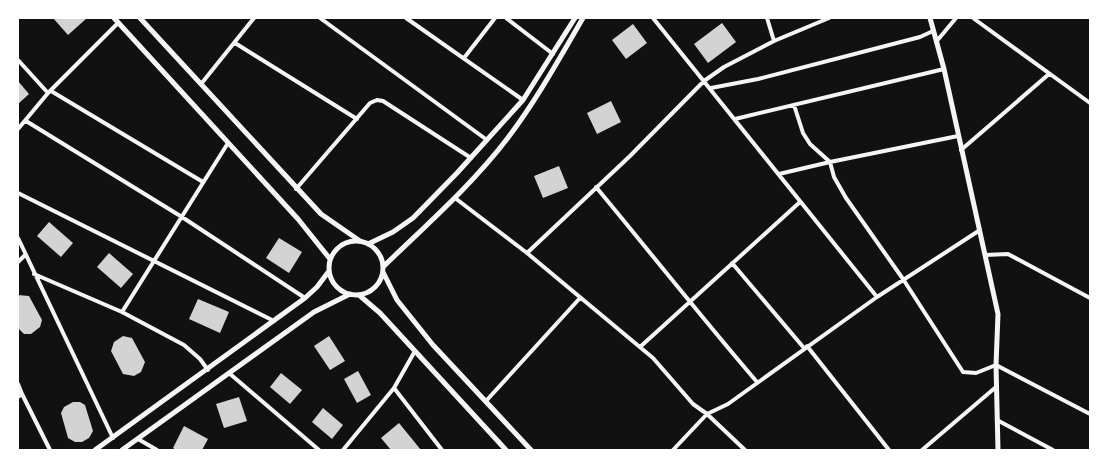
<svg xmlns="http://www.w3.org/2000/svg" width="1108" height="468" viewBox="0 0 1108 468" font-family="'IBM Plex Sans',sans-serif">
  <rect width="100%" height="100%" fill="#111"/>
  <path fill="#d3d3d3" d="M53,18H87L68,35Z
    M722,23L736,42L708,63L694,44Z
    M633,24L647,43L626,59L612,40Z
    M18,81L29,94L18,104Z
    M611,101L621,122L597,134L587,113Z
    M559,166L568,188L543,198L534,176Z
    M49,222L73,243L61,257L37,236Z
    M279,238L302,252L289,273L266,258Z
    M109,253L133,274L121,288L97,267Z
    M18,295L29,296L42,320L40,327L31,334H24L18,328Z
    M198,299L229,312L220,333L189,319Z
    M123,336L132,338L145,362L141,372L134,376L123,374L111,351L114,342Z
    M329,336L345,361L330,370L314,346Z
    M358,371L371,395L357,403L344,379Z
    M281,373L302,390L290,404L270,387Z
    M239,397L247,421L224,428L216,404Z
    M73,402H80L85,405L93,431L89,438L82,442H75L68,438L61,413L64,407Z
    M323,408L343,425L332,439L312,422Z
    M399,423L421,450H391L381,438Z
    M184,426L208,439L202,450H176L173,448Z"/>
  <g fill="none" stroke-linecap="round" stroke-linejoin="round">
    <path stroke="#f5f5f5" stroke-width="4" d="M320,18L487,140
      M406,18L523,100
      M506,18L553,54
      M653,18L877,297
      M767,18L774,41
      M973,18L1090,103
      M936,42L956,18
      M235,43L357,119
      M464,58L495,18
      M18,60L48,93
      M201,84L254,18
      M711,88L758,79L920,37L933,31
      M51,91L203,182
      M794,105L803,133L810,144L830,162L834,177L846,198L903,279L963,372L976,373L996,365L1090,414
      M735,119L944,69
      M26,121L182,217L305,298
      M18,129L48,93L118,23
      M961,150L1049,74
      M779,174L830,162L958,136
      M596,187C650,252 702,318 757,382
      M296,189L370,103L377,100L383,101L471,158
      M18,193L274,321
      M455,198L527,253L653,358L693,404L707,414L745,450
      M18,238L113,438
      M527,253L630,156L704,81L724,67L774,41L829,18
      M985,255L1008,254L1090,298
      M18,262L25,255
      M732,263L804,348
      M34,274L122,312L184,345L200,359L208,370
      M122,312L228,143
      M807,346L889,450
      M640,347L800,202
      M229,373L319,450
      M18,384L22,394L18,397
      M394,388L442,450
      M18,392L22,394L50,450
      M486,401L580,298
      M997,420L1053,450
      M138,439L157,450
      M343,450L394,388L415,351
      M673,450L707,414L728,404L877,297L980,230
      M922,450L996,387"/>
    <path stroke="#f5f5f5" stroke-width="5" d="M114,18L298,219L330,259
      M140,18L321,214L360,241
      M930,18L944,69L998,314L996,365L998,450
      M329 268a27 27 0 1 1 54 0a27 27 0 1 1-54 0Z
      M368,244L393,232L413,218L457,173L523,100L575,18
      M383,267C425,226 471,186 507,139C536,101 559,59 583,18
      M383,272L397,300L433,345L531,450
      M359,295L380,313L506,450
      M95,450L305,298L317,287L329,271
      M122,450L314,312L350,294"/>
  </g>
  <rect width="1108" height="468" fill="none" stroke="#ffffff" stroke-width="38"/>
</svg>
